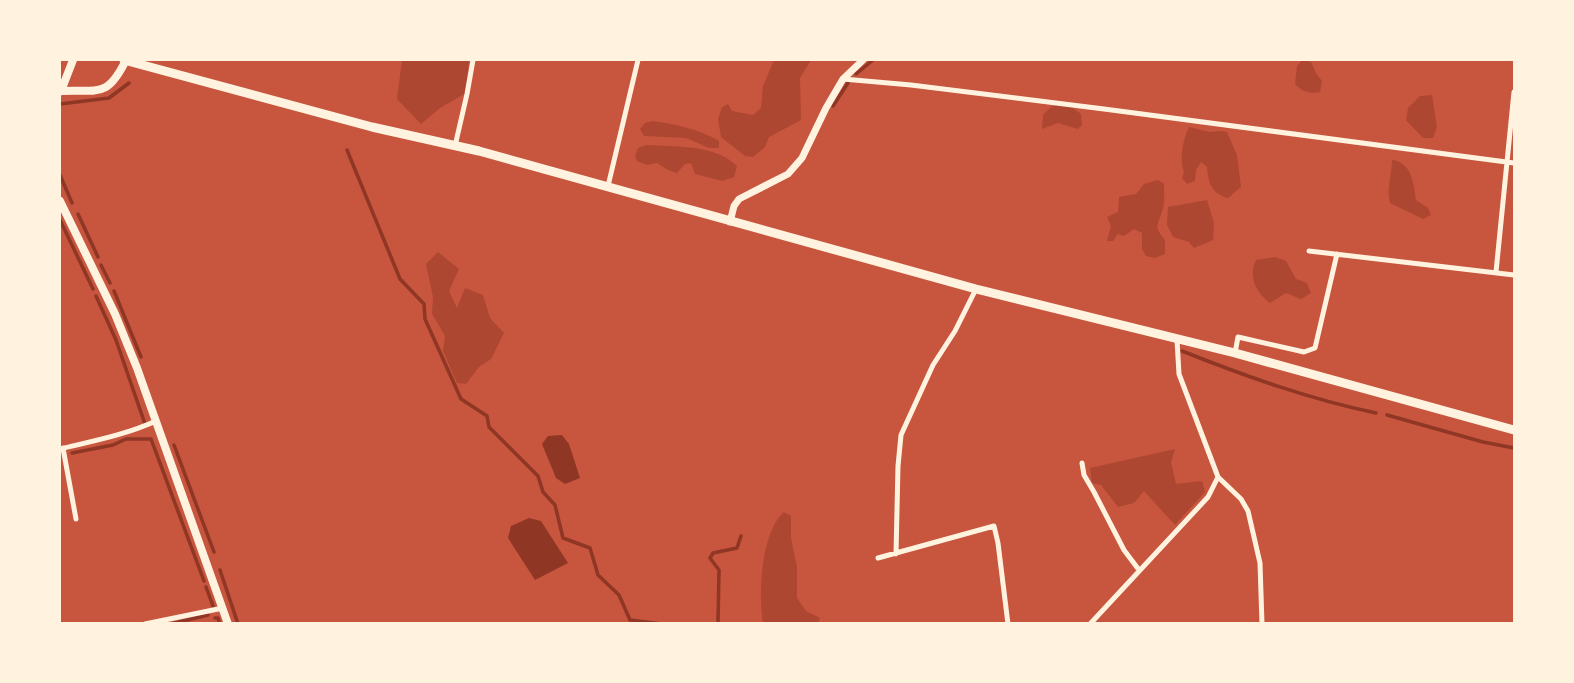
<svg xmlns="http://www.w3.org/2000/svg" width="1574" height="683" viewBox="0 0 1574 683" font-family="Mulish,sans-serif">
  <rect width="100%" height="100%" fill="#c8553d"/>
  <path fill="#ae4732" d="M402,60H469L466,93L440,108L421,124L397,99Z
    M774,60H811L800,78L801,120L769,137L765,147L753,157L745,156L721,137L718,119L722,107L728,104L732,111L753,115L761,108L763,86Z
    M1302,60L1311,62L1316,73L1322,81L1320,92C1309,94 1303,92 1295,84L1297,66Z
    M1432,95L1437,127L1433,138H1423L1406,120L1408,108L1420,96Z
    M1065,102L1081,114L1082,125L1078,129L1058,123L1042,129L1043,115L1051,107Z
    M652,121C675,124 699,129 719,141V148H709L686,138L644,136L640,129L645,123Z
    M1189,127L1210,132L1219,131L1227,132L1237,155L1241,187L1228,198C1211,194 1208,181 1207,167L1201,162L1196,170L1195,181L1187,184L1182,178L1184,172C1179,159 1183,140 1189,127Z
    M646,145C675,147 715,144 737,166L734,177L722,181L695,174L691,163L685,164L677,173L668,170L657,163L647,165L637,161L635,156L638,148Z
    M1392,160C1412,162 1414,185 1416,200L1428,208L1431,215L1423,219L1390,203C1386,190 1392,174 1392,160Z
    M1158,180L1164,184C1164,191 1165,200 1163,208C1159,224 1152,225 1165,240V254L1155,258L1146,256L1142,249V233L1134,229L1124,236L1118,234L1113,241H1107L1111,226L1107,217L1118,212L1119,197L1136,194L1144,184Z
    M1207,200L1214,223L1213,240L1194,248L1189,242L1173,237L1167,225L1168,207Z
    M438,252L459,269L449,291L457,308L465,288L483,295L490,318L504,333L491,359L479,367L466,384L457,383L443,351L445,336L432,314L433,297L426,264Z
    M1275,257L1286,261L1296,279L1307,283L1311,293L1301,299L1286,293L1270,303C1256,293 1248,277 1256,260Z
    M1175,449L1171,462L1176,484L1202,481L1205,492L1175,525L1144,491L1134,503L1118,507L1101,485L1092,483L1090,468Z
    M784,512L791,516V538L797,567V598L806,611L820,618L818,623H763C758,594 761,532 784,512Z"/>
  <path fill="#8f3625" d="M562,435L569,444L580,478L565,484L556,478L542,444L548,436Z
    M529,518L541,521L568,563L535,580L508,538L511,526Z"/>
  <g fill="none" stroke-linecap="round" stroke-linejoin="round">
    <path stroke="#8f3625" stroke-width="3.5" d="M856,74L873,60
      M60,104L109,98L129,83
      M833,106L848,83
      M347,150L400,279L424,304L425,319L461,399L487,416L489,427L538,476L543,492L555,505L563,538L590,548L598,575L619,595L630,620L662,624
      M60,175L72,203
      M78,214L98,257
      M60,220L93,289
      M101,265L110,283
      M114,291L141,357
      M96,296L116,340L145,424
      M1182,351C1245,376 1309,399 1376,413
      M1387,415L1483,442L1514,448
      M174,445L214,552
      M72,453L113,445L126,439H151L204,581
      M220,570L238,624
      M206,587L213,606
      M215,618H218L219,622
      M718,622L719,570L710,558L713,553L737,548L741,536
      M171,624L208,615"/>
    <path stroke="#fff3e0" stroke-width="5" d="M843,79L911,85L1104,109L1514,163
      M455,146L467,94L473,60
      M608,186L638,60
      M1309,251L1514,275
      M1496,272L1514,92
      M1177,340L1179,374L1218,477L1241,499L1248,511L1260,563L1262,624
      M1235,353L1238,337L1304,352L1315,348L1337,254
      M63,448L76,519
      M60,449C93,441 125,435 156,421
      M1082,463L1084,475L1094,492L1124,550L1139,570
      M896,554L898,466L901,435L933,365L955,331L976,289
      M878,558L994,526L998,543L1008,624
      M145,624L223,608
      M1090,624L1208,497L1218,477"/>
    <path stroke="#fff3e0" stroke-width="7" d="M730,222L734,206L739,199L788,174L802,158L826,108L843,79L863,60"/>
    <path stroke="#fff3e0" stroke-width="8" d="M60,91C98,89 107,99 126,60
      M61,91L73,60
      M60,201L115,314L137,368L228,624"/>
    <path stroke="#fff3e0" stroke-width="9" d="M124,60L372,127L479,151L976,289L1235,353L1514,430"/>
  </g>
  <rect width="1574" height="683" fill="none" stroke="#fff3e0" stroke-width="122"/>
</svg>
